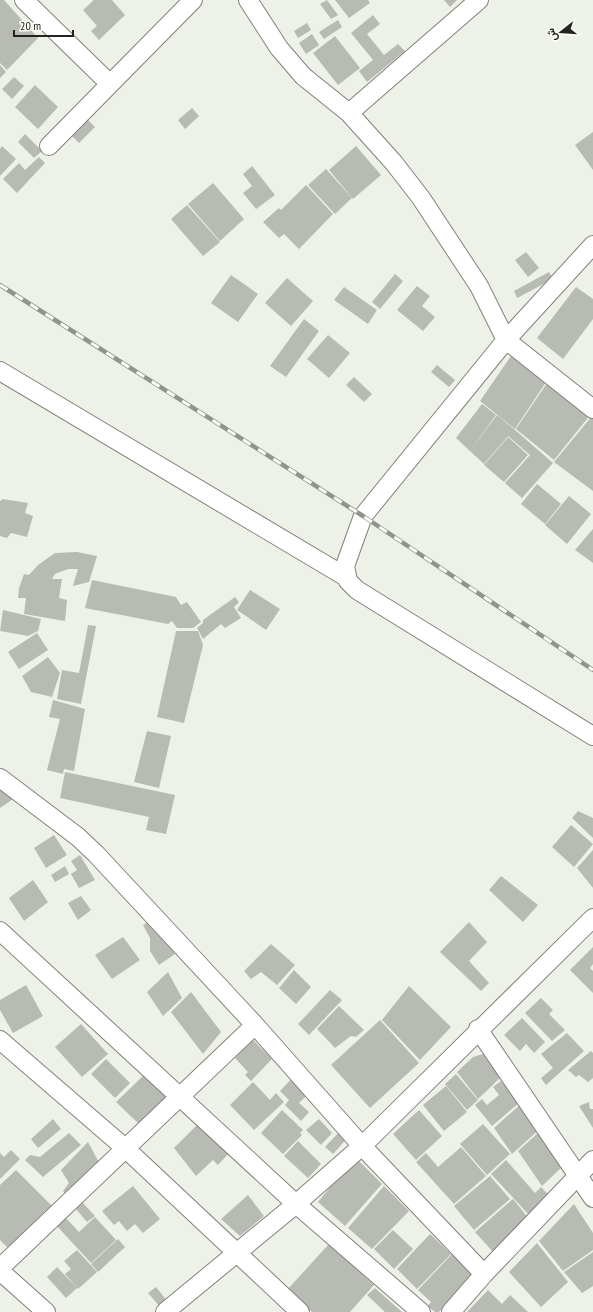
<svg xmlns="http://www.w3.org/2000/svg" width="593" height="1312" viewBox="0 0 593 1312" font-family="'PT Sans Narrow',Vazirmatn,sans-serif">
  <rect width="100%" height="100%" fill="#edf1e8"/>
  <path fill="#b8bbb3" d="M0,0H4L38,38L7,70L0,63Z
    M94,0H112L125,15L99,40L91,31L97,26L83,10Z
    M327,0L338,15L331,19L320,4Z
    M335,0H368L370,3L349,18Z
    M444,0H457L450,7Z
    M373,15L380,24L367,34L384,55L398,44L405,51L367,82L359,71L373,60L351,33Z
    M338,20L342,27L324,39L319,32Z
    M307,23L311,30L298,38L294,31Z
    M312,34L319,45L306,54L299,43Z
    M335,36L360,68L338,85L313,53Z
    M0,65L6,72L0,78Z
    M14,77L24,86L12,99L2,89Z
    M35,85L58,107L38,129L15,107Z
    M192,108L199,116L185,129L178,120Z
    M87,119L95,127L79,143L71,135Z
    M593,132V170L575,145Z
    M25,134L42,151L34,158L18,142Z
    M2,146L16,159L0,176V149Z
    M356,146L381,175L353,199L329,170Z
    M39,157L45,163L17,193L3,179L19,163L25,170Z
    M252,166L275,195L256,209L243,193L252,186L243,174Z
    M326,169L352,198L335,214L308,185Z
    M213,183L244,219L220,241L188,204Z
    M306,185L333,214L299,249L284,234L279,238L263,222L279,208L281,210Z
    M187,205L220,242L203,256L171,219Z
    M526,252L539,268L528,277L515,260Z
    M549,272L553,279L517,298L514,291Z
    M395,274L403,281L380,309L372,302Z
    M231,275L258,294L238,322L211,303Z
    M287,278L313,301L291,326L265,303Z
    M417,286L430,296L422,306L435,317L423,331L397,310Z
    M344,287L377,310L368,324L334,300Z
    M576,287L593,299V319L563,359L537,338Z
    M304,319L319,331L286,377L270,366Z
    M328,335L350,353L329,378L307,359Z
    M511,356L546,382L515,429L480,401Z
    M437,365L455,380L449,387L431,372Z
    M354,377L372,394L364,402L346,385Z
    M547,383L591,414L554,460L516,429Z
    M482,404L496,415L470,451L456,438Z
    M497,415L514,429L484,464L470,451Z
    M592,416L593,417V491L554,462Z
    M514,429L553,463L522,498L505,483L530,455L508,436Z
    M508,437L528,455L504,482L484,465Z
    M537,484L561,504L545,524L521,504Z
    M569,496L591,514L567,544L545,525Z
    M3,499L28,503L25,513L33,516L27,537L11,533L7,538L0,536V501Z
    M593,529V563L575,550Z
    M77,552L97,556L89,582L73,586L78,569H68L55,574L52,579H62L59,598L67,600L65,621L24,614L26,598H18L19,588L24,574L29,575L38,565L55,553Z
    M92,580L176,597L181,605L187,602L201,622L193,628H177L172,621L168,624L85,608Z
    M250,590L280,609L266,630L237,610Z
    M235,597L239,602L234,607L241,618L225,628L221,624L203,639L197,628L203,623V620Z
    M3,610L41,619L38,631L28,636L0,631Z
    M88,625L96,626L81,704L57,699L62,670L79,673Z
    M176,631H198L203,645L184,723L157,717Z
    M37,633L48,650L19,669L8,652Z
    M48,657L60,673L52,697L31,692L22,676Z
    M53,700L85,709L74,771L64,769L63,774L47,770L60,719L49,717Z
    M147,731L171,736L159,788L134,782Z
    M65,772L175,795L166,834L146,830L149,817L60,798Z
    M0,786L16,797L0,808Z
    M578,811L593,818V838L572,818Z
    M571,825L593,844L574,867L552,847Z
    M54,835L67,855L46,868L34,848Z
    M593,850V888L577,868Z
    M80,855L95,880L79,888L71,874L77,870L71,861Z
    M65,866L69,874L55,882L51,875Z
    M501,876L538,905L523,922L489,890Z
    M33,880L48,902L24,921L9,898Z
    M81,896L91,910L78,920L68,903Z
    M154,918L175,954L159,965L150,951V938L143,925Z
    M469,922L487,942L469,961L489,983L481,991L440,952Z
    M123,937L140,960L112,979L95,955Z
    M271,944L295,965L277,985L261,972L251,979L244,971Z
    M593,947V964L590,968L593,971V993L570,970Z
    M294,970L311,987L296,1004L279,988Z
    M168,972L182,998L163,1016L147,992Z
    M26,985L43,1016L13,1033L0,1010V1000Z
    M409,986L451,1027L420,1060L382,1020Z
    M330,990L342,1000L309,1035L298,1024Z
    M191,992L221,1032L203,1054L171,1012Z
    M541,998L553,1010L549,1014L565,1030L552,1041L525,1013Z
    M339,1006L364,1030L356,1037L351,1036L335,1048L317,1029Z
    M522,1018L545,1042L534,1053L526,1044L520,1051L504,1035Z
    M380,1020L419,1063L370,1108L331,1065Z
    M81,1024L108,1054L82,1077L55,1047Z
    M567,1033L584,1051L546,1085L541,1078L553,1068L541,1054Z
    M252,1039L272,1059L251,1081L245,1075L248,1072L235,1058Z
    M591,1051L593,1053V1078L588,1082L579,1075L576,1077L568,1070Z
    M483,1054L500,1078L478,1099L457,1072L473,1057Z
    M106,1059L130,1083L115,1098L91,1074Z
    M296,1074L312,1090L299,1103L309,1112L301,1121L285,1105L289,1100L280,1091Z
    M456,1074L478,1100L467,1110L445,1084Z
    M144,1075L167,1098L139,1124L116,1102Z
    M501,1081L519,1103L492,1126L475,1105L482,1099L487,1105L499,1095L493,1087Z
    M253,1082L270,1100L276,1093L284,1102L254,1130L230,1105Z
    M446,1086L467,1112L444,1131L423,1105Z
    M524,1101L541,1128L512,1154L494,1128Z
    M589,1102L590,1109H593V1128L579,1106Z
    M282,1110L303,1130L300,1133L302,1135L283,1154L261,1133Z
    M419,1110L442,1136L416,1160L393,1134Z
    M53,1119L61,1129L38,1148L31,1139Z
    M319,1119L332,1133L321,1145L306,1130Z
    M483,1124L510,1154L487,1175L460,1144Z
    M197,1125L204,1132L210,1127L229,1153L218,1165L213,1160L196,1176L174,1148Z
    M342,1129L350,1135L333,1154L325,1147Z
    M69,1133L81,1145L43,1177L25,1160L30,1155L40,1157Z
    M538,1133L562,1167L542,1186L518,1151Z
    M298,1141L321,1164L308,1178L284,1156Z
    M88,1142L102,1168L70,1199L63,1191L69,1183L61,1170Z
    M461,1147L486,1176L454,1204L416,1162L426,1153L438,1167Z
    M11,1150L20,1159L0,1179V1153L4,1157Z
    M355,1157L382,1184L345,1226L318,1202Z
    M506,1160L535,1193L541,1187L550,1196L529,1215L491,1174Z
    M16,1170L54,1208L9,1249L0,1240V1185Z
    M490,1176L510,1199L474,1230L454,1206Z
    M133,1186L160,1219L143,1233L135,1224L127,1231L119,1221L114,1225L102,1211Z
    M384,1186L409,1211L372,1249L348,1228Z
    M248,1195L264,1216L240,1236L221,1219Z
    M513,1199L529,1219L494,1253L475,1232Z
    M83,1203L95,1216L87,1222L76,1209Z
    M574,1204L593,1233V1250L563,1271L539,1241Z
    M65,1217L79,1232L95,1217L116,1240L91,1263L56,1225Z
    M393,1230L413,1249L394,1269L374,1249Z
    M430,1234L451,1254L417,1289L397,1269Z
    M118,1239L125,1247L98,1272L91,1264Z
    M537,1243L568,1282L541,1307L509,1272Z
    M329,1244L374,1285L350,1312H312L287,1290Z
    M77,1250L97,1272L78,1289L65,1274L71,1269L64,1261Z
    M593,1252V1286L582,1293L564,1272Z
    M452,1254L473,1275L439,1312H435L428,1306L431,1302L418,1290Z
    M57,1267L77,1288L66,1298L47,1277Z
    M156,1287L168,1302L161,1308L148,1293Z
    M375,1288L402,1312H385L367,1295Z
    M488,1290L502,1304L510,1295L528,1312H467Z"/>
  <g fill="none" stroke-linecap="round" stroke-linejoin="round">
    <g stroke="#7f837b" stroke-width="20">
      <path id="minor" d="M24,0L110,84
        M248,0L279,48L303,76L349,113L394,163L421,198L479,286L506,340L593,409
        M349,113L479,0
        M49,146L193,0
        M593,245L506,340L363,516L345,566L348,581L357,590L593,736
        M0,371L346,577
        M0,778L78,837L96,854L255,1025L362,1146L484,1274
        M0,931L296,1204L421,1312
        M478,1029L593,1198
        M0,1040L125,1148L300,1312
        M0,1268L255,1025
        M0,1271L46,1312
        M165,1312L296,1204L362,1146L593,918
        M451,1312L484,1274L593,1160"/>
    </g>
    <use href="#minor" stroke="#fff" stroke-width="18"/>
    <g stroke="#91948d" stroke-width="4.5">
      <path id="rail" d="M0,285L363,516L593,670"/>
    </g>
    <use href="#rail" stroke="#fafef5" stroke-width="3" stroke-dasharray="9" stroke-linecap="butt"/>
  </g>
  <g transform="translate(561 32) rotate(253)" stroke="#fafef5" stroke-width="3" paint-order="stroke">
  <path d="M0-3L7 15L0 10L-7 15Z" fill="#222320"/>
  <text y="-6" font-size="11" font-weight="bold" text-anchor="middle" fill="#222320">ش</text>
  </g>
  <path d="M14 30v6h59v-6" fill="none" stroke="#222320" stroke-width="2"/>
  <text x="20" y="30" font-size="12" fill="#222320" stroke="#fafef5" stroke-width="3" paint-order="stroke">20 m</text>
</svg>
